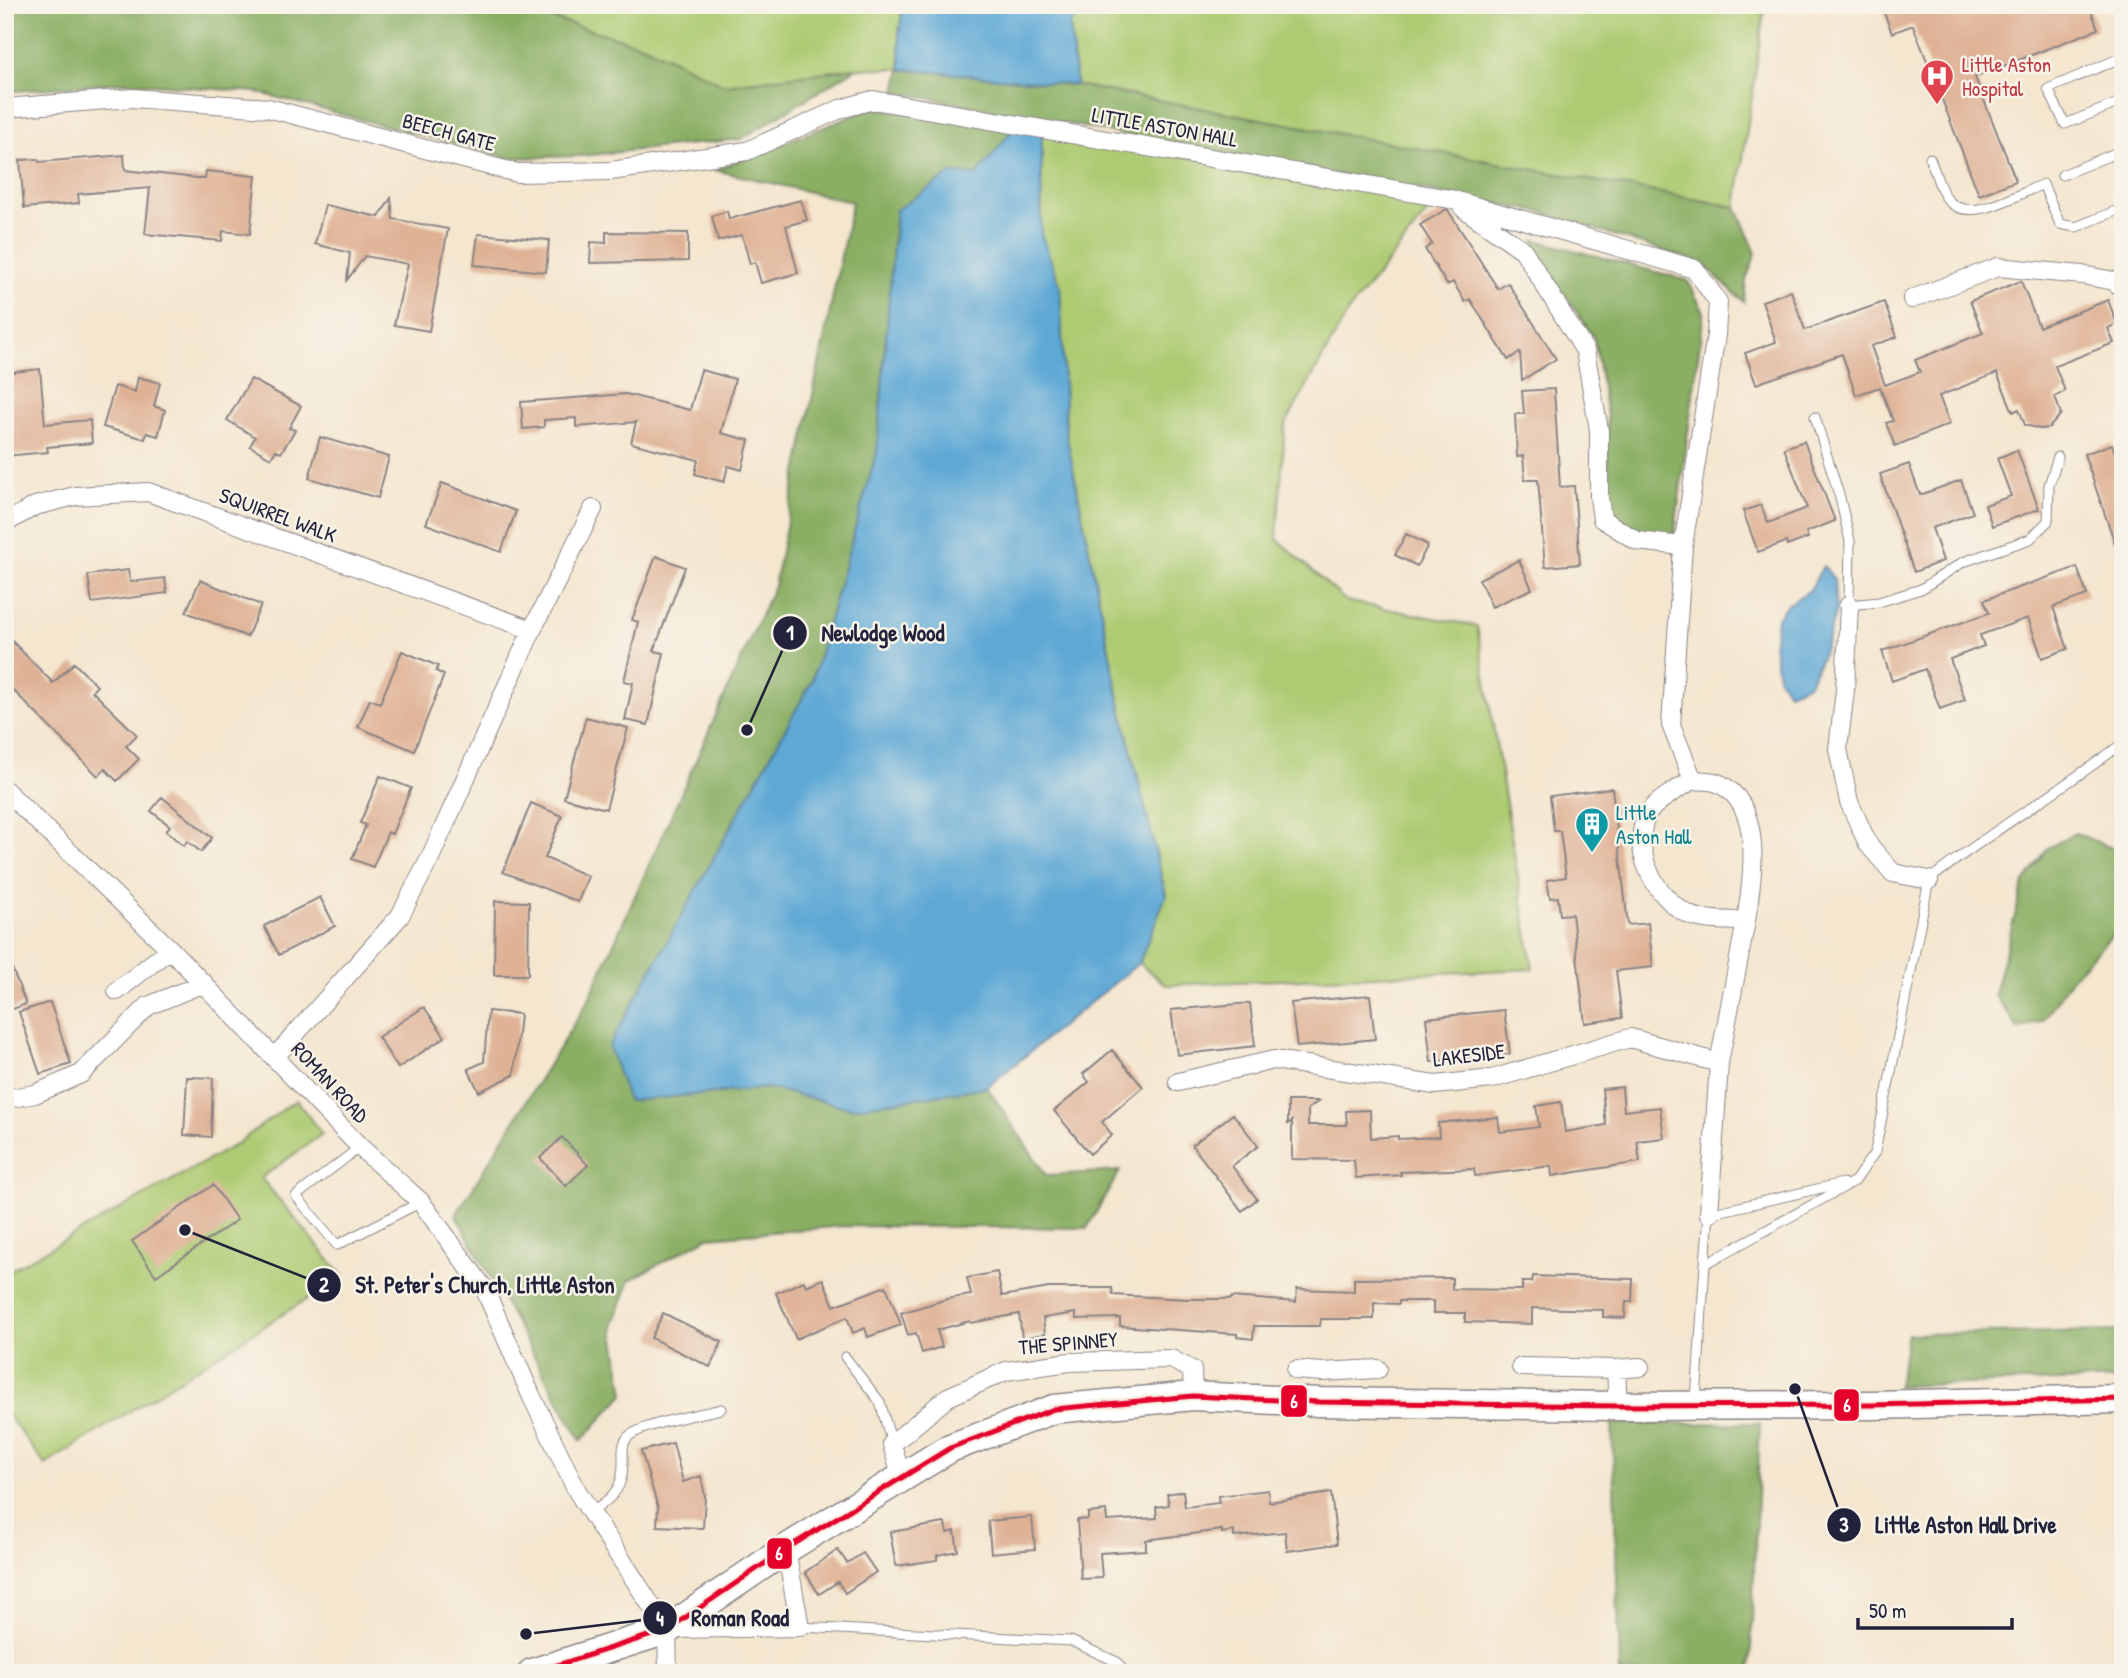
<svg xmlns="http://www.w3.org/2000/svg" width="2128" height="1678" viewBox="0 0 2128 1678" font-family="'Patrick Hand',sans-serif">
  <rect width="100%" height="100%" fill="#f7f3e8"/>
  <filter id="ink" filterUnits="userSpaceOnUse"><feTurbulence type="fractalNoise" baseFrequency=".0143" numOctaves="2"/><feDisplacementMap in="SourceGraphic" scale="14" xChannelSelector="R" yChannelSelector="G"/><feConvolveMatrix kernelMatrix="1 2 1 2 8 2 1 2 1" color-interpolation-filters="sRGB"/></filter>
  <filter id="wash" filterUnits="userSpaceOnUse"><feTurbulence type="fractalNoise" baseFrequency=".00686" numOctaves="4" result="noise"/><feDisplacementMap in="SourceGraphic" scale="28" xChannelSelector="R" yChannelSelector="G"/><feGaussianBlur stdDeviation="1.57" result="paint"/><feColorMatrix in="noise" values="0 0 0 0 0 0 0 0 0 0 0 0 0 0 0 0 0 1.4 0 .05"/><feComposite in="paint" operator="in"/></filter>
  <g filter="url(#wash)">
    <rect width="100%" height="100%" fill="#f4e6cf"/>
    <path fill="#adcb72" stroke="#687656" stroke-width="2" d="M506,5H903L899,34L901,69L857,68L724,85L645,46Z
      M1088,5H1765L1736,207L1076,85L1070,24Z
      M1042,131L1436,202L1350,309L1285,425L1277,539L1346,601L1477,626L1533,969L1166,985L1139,963L1166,895L1118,695L1066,433L1060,285L1041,235Z
      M296,1100L322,1134L261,1178L343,1276L45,1465L5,1411V1273L235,1145Z"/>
    <path fill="#8aaf64" stroke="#566850" stroke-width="2" d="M5,5H506L645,46L724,85L857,68L741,139L581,156L509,158L256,92L124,82L5,92Z
      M901,69L1076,85L1736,207L1756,253L1746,280L1744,302L1702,263L1541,212L896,92Z
      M873,108L1014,128L977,175L896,210L877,451L812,682L609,1047L629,1101L769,1088L851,1108L987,1087L1046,1175L1120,1171L1087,1228L845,1226L708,1237L630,1280L613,1326L624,1394L581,1441L456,1215L588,1001L774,586L852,202L715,170Z
      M1535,240L1687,280L1704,312L1674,537L1630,527L1608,508L1607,416L1594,338L1533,247Z
      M2075,833L2117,850L2123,856V924L2073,976L2043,1021L2018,1029L1994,994L2024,882L2048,848Z
      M2123,1331V1379L1898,1386L1908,1334Z
      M1760,1423L1750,1673H1620L1612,1424Z"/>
    <path fill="#5da8d5" stroke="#406588" stroke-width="2" d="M903,5H1088L1070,24L1076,85L901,69L899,34Z
      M1014,128L1042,131L1041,234L1060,285L1066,433L1118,695L1166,896L1139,963L987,1087L851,1108L769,1088L628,1101L609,1046L812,681L877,451L896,210L952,173L977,175Z
      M1823,566L1834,579L1836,611L1824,651L1809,684L1788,692L1778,677L1774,648L1777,618L1787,605L1810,590Z"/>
    <g id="blocks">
      <path fill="#dfb296" d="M1881,5H2089L2098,29L1975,77L2016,181L1979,195L1913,25L1892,33Z
        M124,155L125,170L205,179L206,171L256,176L250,234L223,231L222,241L145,234L150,188L78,194L79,203L24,208L20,160L38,159L39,162Z
        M391,198L393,219L448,229L429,331L394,325L408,264L365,256L347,280L350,253L315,244L325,205L379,217Z
        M801,200L807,220L786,226L798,273L761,283L755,262L750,264L742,235L718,241L712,216L727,211L729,219Z
        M1445,210H1448L1498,289L1508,283L1556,359L1522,380L1520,352L1508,360L1470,299L1465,302L1453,282L1447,285L1425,249L1432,244L1420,225Z
        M606,232L688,233V261L590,263L591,242L606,243Z
        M478,234L549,240L546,272L474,265Z
        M2021,281L2039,327L2108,300L2117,324L2108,328L2114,343L2055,366L2065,391L2055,397L2061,414L2049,428L2040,429L2025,425L2019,409L2013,412L1997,373L1939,396L1950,424L1895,446L1886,423L1893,421L1880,387L1856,395L1842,354L1756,384L1745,353L1776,342L1762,301L1791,291L1805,330L1884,302L1897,337L1871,346L1885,385L1920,372L1915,360L1983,333L1970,301Z
        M40,369L45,424L90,420L92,443L47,447L48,452L5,456V373Z
        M701,370L735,379L721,433L749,440L742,470L728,466L724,482L695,474L698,460L631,443L636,422L576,427V418L544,420V427L523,429L521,402L626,394L690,410Z
        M138,377L160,383L154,406L165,410L158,436L147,433L145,439L103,427L115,386L135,392Z
        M251,379L301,406L289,428L295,430L281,453L276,450L271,458L250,446L255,437L227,420Z
        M1554,389L1560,487L1574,486L1580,564L1545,567L1538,480H1525L1523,456L1517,457L1515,414H1524L1522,391Z
        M320,437L389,457L378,498L309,478Z
        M1804,441L1835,521L1806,532L1808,538L1787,546L1786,542L1758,552L1743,511L1761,505L1768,523L1807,508L1784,448Z
        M2112,444L2123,475V557L2120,558L2084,454Z
        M2017,450L2039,509L1992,526L1985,505L2011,496L1997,458Z
        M1909,464L1920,495L1961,480L1973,513L1932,528L1943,561L1914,572L1880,474Z
        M442,483L516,511L501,552L426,524Z
        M1406,534L1428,545L1417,566L1395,555Z
        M656,556L685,567L654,651L664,653L648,725L625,720L633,683L624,681L638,622L632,620Z
        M1519,560L1532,589L1492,607L1479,579Z
        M2077,567L2087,595L2053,607L2068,649L2042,658L2028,618L1980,635L1984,646L1950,659L1965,700L1940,709L1925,669L1892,681L1882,651L1989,613L1984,600Z
        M128,570L130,582L165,578L167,593L92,603L88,575Z
        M200,580L261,605L247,637L186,612Z
        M5,634L53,683L74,663L97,686L92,691L137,735L126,746L139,759L117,781L105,769L98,776L5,682Z
        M402,651L438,666L436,671L444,675L414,751L358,727L370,699L380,703Z
        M586,717L628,728L606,809L564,798Z
        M380,776L411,788L392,834L388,832L373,867L352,859L366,825L360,823Z
        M1612,788L1628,925L1648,923L1653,967L1616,971L1622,1018L1585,1023L1572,914L1560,915L1558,897L1550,898L1547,880L1566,877L1560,831H1554L1550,796Z
        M162,797L212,838L201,852L187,841L184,846L166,831L170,826L151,811Z
        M531,803L562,816L545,858L588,876L578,902L503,872Z
        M320,897L335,926L279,955L264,926Z
        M495,901L529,902L528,975H494Z
        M6,953L26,1004L5,1012V954Z
        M1370,995L1375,1039L1297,1047L1291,1003Z
        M50,1002L71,1064L40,1074L19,1012Z
        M1250,1003L1255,1046L1177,1055L1171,1010Z
        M424,1007L445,1037L398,1068L378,1037Z
        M1504,1010L1510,1054L1431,1062L1426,1018Z
        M488,1011L520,1014L514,1075L479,1092L468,1069L484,1062Z
        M1112,1050L1143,1087L1102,1122L1112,1135L1090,1154L1054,1111L1089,1082L1083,1074Z
        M187,1077L213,1078L211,1137L184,1135Z
        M1622,1087L1624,1111L1660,1107L1664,1138L1637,1141L1640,1162L1552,1176L1551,1166L1475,1176L1474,1169L1400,1172L1401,1175L1356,1178L1354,1160L1292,1159V1121L1288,1124V1101H1319L1308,1109V1125H1347L1346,1111L1370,1110L1371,1138L1398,1136V1139L1439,1137L1438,1123L1498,1117L1500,1132L1539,1127L1536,1106L1561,1102L1565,1132L1606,1125L1602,1089Z
        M1233,1114L1258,1146L1232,1166L1257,1199L1242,1211L1192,1145Z
        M562,1137L588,1165L566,1186L540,1158Z
        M213,1185L237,1220L156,1276L132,1241Z
        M997,1272L1002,1296L1049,1288H1112L1113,1295L1188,1299H1231L1232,1297L1296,1302L1297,1289L1354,1291V1279L1452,1278V1289L1522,1290V1282H1532L1533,1276L1633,1279L1632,1302H1626L1625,1318L1603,1317V1310L1532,1308V1324L1465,1322V1313H1433V1301H1399V1304L1374,1303V1319H1321L1320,1326H1254L1253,1339L1237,1337V1334L1120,1326V1318L1076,1319V1313L1043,1318L1045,1334L1022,1338L1019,1314L971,1323L970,1321L937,1330L942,1347L922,1353L916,1333L908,1335L901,1313L947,1299L971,1295L967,1278Z
        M823,1279L834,1306L886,1286L901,1325L868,1337L865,1328L853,1333L847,1317L796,1339L776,1293L804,1281L806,1286Z
        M663,1313L722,1342L710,1367L651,1338Z
        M673,1443L683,1482L701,1476L705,1496L703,1528L657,1526L658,1507L641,1451Z
        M1268,1490L1269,1502L1331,1493L1337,1544L1287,1551L1285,1532L1234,1537V1531L1222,1533V1530L1146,1540V1550L1100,1553L1102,1578L1081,1579L1077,1520L1088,1519V1513L1106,1511L1107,1521L1157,1518L1156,1507L1169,1505L1167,1494L1183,1491L1185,1507L1219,1503L1218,1496Z
        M1032,1517L1035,1549L991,1553L988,1521Z
        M945,1523L947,1533L955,1531L958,1551L937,1555V1560L896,1566L890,1532Z
        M838,1550L847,1563L863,1553L876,1572L845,1593L838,1582L819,1594L805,1572Z"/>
    </g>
  </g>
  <g filter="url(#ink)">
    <use href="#blocks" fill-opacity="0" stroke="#8b8485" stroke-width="2"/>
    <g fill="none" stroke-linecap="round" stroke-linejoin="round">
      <g stroke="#8b8485" stroke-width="11">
        <path id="lane" d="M2123,57L2048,89L2065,124L2123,101
          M1930,158C1935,171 1939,188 1947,199C1968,226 2018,194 2043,184L2060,224L2076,227L2123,208
          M2062,175L2123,150
          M1815,417L1840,498L1850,541L1849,605L1879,602L1921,589L1963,562L2030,539L2048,521L2049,485L2058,457
          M360,1147L296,1196L337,1245L421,1202
          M1705,1264L1709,1214L1843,1183
          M845,1357L880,1402L892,1444
          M1696,1401L1705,1264L1855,1181L1875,1152L1929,880C1991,831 2060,791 2123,743
          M591,1512C614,1497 624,1488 623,1459C623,1451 622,1445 627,1438C639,1424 702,1414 721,1409
          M800,1627L1071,1641L1117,1662L1125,1673"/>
      </g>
      <g stroke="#8b8485" stroke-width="20">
        <path id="street" d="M5,108L132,98L268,108L517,173L611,171L747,151L840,109L873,100L1450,199L1695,269L1718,302L1716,335L1683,546L1671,725L1693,780C1681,787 1656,801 1649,812C1627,847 1657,902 1692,916C1708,922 1730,920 1746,921L1719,1063L1709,1214
          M1463,208L1523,250L1585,351L1599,430V497L1602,519L1637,541L1683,546
          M1912,299L1998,267L2082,275L2114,281L2123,289
          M5,523L35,506L75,496L148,492L532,630
          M1849,605L1845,690L1838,749L1849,802L1868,844L1893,873L1929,880
          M1693,780C1701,781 1713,780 1720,784C1765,807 1752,880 1746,921
          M5,790L170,949L360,1147L421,1202L485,1290L531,1395L577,1491L667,1630
          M117,991L170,949
          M275,1057L400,916L430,858L532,630L593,509
          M1178,1082L1274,1060L1435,1085L1492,1079L1630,1038L1719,1063
          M5,1099L35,1094L81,1074L148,1006L204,983
          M1521,1367L1616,1369L1640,1367
          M1616,1369L1618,1406
          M1296,1370L1322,1372L1378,1369
          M901,1476L892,1444L948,1397L1006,1371L1070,1362L1171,1359L1192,1370L1193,1396
          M670,1629L800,1627L786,1549
          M667,1630L668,1673"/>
      </g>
      <g stroke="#8b8485" stroke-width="31">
        <path id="primary" d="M532,1673L667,1630L786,1549L950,1448L1054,1409L1193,1396L1319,1402L1618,1406L1872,1405L2123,1399"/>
      </g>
      <use href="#lane" stroke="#fff" stroke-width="9"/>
      <use href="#street" stroke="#fff" stroke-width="18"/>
      <use href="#primary" stroke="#fff" stroke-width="28"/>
      <g stroke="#f7f3e8" stroke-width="10">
        <path id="bus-1" d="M533,1673L667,1630L786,1549L950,1448L1054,1409L1193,1396L1319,1402L1618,1406L1872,1405L2123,1399"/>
      </g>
      <use href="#bus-1" stroke="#e4002b" stroke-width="5"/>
    </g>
  </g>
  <defs>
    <g id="hospital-pin" transform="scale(1.75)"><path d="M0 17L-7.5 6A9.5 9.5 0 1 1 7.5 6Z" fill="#e0444e" stroke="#f7f3e8"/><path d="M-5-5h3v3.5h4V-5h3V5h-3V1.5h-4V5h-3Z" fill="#fff"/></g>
    <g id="building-pin" transform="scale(1.75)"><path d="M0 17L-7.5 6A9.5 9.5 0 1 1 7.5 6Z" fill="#0f9aa8" stroke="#f7f3e8"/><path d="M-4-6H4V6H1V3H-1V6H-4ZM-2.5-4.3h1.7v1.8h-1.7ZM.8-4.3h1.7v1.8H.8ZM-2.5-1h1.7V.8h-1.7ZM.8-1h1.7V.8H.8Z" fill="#fff"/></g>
  </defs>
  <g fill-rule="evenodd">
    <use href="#hospital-pin" x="1937" y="76"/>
    <use href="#building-pin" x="1592" y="824"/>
  </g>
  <g text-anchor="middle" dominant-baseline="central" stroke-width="5" stroke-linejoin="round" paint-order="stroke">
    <g font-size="21" fill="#be3a42" stroke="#f7f3e8" text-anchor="start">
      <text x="1962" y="64">Little Aston<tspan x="1962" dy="24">Hospital</tspan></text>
    </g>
    <g font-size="21" fill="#22223b" stroke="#f7f3e8">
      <text transform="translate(1165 127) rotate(10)">LITTLE ASTON HALL</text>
      <text transform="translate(449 132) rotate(15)">BEECH GATE</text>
      <text transform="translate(278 515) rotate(20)">SQUIRREL WALK</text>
      <text transform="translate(1469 1055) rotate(-7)">LAKESIDE</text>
      <text transform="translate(330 1082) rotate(47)">ROMAN ROAD</text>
      <text transform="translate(1068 1343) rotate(-5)">THE SPINNEY</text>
    </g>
    <g font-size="21" fill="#0d838f" stroke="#f7f3e8" text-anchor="start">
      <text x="1616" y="812">Little<tspan x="1616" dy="24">Aston Hall</tspan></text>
    </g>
  </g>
  <path fill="none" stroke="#22223b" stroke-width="2.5" d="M747 730L790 633M185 1230L324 1285M1795 1389L1844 1525M526 1634L660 1618"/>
  <g fill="#22223b" stroke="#f7f3e8" stroke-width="2.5">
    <circle cx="747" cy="730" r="7"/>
    <circle cx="185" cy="1230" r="7"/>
    <circle cx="1795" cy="1389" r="7"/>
    <circle cx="526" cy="1634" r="7"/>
    <circle cx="790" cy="633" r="18"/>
    <circle cx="324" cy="1285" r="18"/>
    <circle cx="1844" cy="1525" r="18"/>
    <circle cx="660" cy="1618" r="18"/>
  </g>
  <g font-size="21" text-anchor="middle" font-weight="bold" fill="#fff">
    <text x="790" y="640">1</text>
    <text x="324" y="1292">2</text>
    <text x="1844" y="1532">3</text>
    <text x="660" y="1626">4</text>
  </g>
  <g font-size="23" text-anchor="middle" font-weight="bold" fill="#22223b" stroke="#f7f3e8" stroke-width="5" stroke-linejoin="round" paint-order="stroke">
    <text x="883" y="641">Newlodge Wood</text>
    <text x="485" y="1293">St. Peter's Church, Little Aston</text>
    <text x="1966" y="1533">Little Aston Hall Drive</text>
    <text x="740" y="1626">Roman Road</text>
  </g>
  <g stroke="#f7f3e8" stroke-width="2.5">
    <rect x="1280" y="1384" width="28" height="34" rx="7" fill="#e4002b"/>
    <rect x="1833" y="1388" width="27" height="34" rx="7" fill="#e4002b"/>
    <rect x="766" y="1537" width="27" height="33" rx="7" fill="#e4002b"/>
  </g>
  <g font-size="19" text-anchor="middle" font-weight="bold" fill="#fff">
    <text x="1294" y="1408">6</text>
    <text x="1847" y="1412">6</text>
    <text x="779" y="1560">6</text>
  </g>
  <rect width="2128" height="1678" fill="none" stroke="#f7f3e8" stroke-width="28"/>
  <path d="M1858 1618v10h154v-10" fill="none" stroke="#22223b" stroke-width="3.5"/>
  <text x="1869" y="1618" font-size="21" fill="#22223b" stroke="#f7f3e8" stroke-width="5" paint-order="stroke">50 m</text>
</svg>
